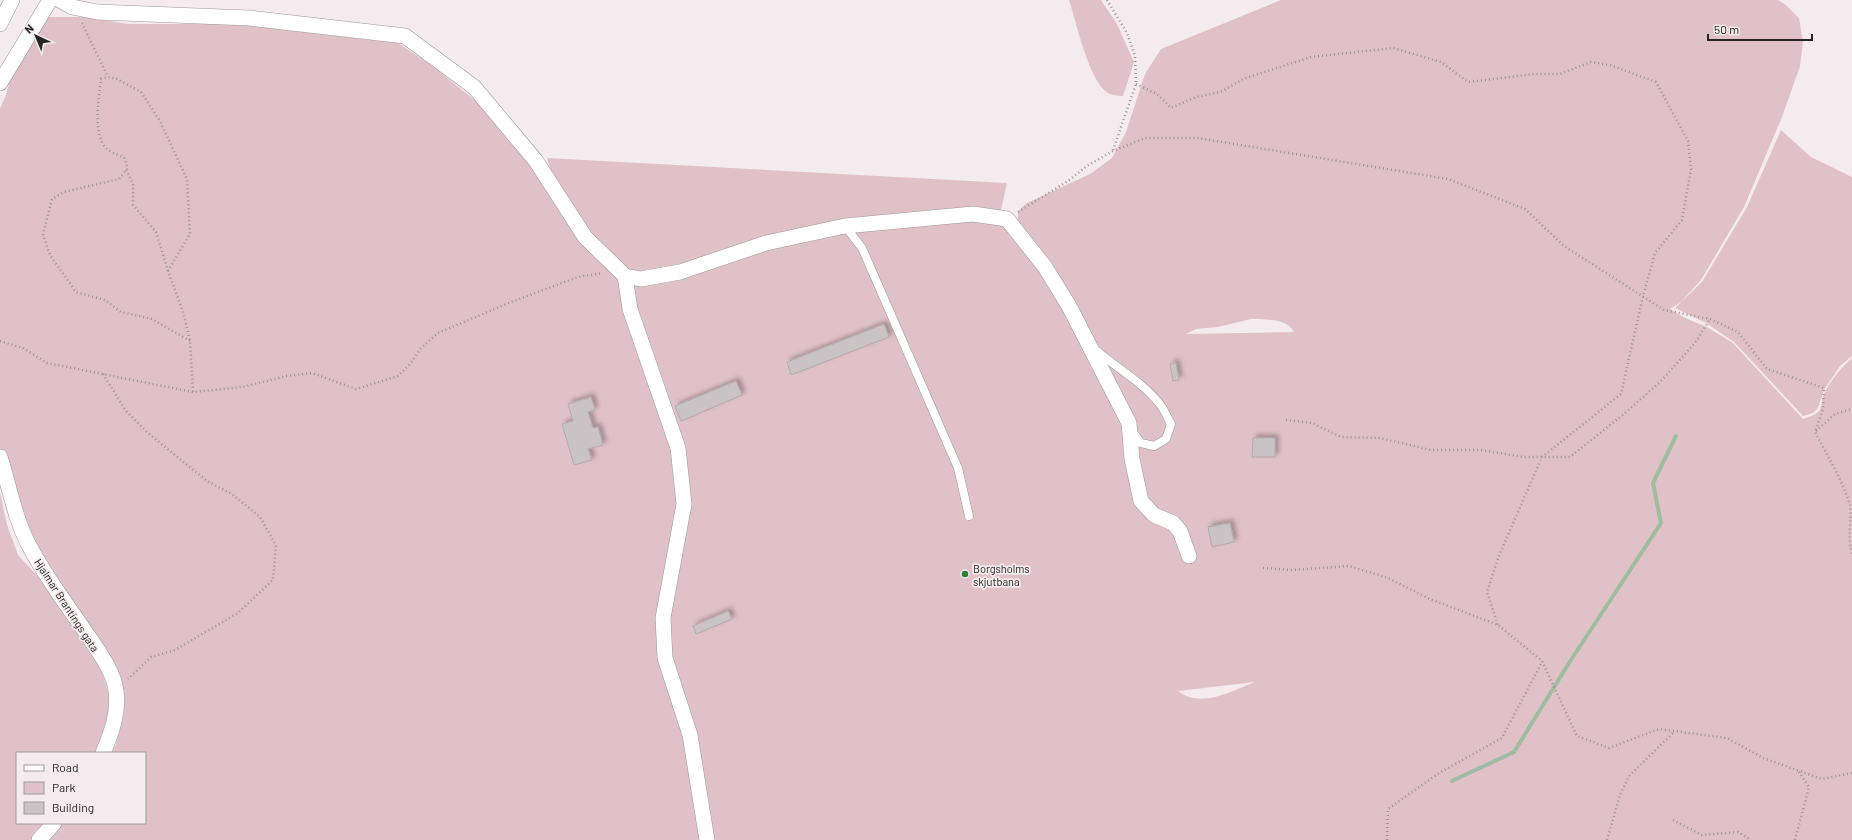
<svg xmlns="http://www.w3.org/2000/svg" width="1852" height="840" viewBox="0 0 1852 840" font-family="Barlow,sans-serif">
  <defs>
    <filter id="shadow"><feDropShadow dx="3.5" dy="-3.5" stdDeviation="2" flood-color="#0004"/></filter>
  </defs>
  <rect width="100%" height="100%" fill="#f3ebed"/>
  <path fill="#e1c1c8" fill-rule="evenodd" d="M1069,0H1101L1117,24L1134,62L1123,96C1118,96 1111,95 1108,93C1089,82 1076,21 1069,0Z
    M1281,0H1778L1786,5L1799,18L1803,42L1800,66L1782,117L1744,207L1701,280L1681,302L1670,309L1685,318L1707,327L1733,343L1803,419C1828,411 1817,408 1826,390C1833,377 1842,367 1852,358V840H44L60,823H145V753H111L116,744L124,713L119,682L38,553L0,448V109L6,95L13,69L46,17H83L129,24H232L398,43L434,67L496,118L536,158L550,168L547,158L1007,183L1000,214L1018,221V211L1027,203L1090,174L1112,158L1126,132L1145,74L1161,49ZM1251,319C1265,320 1286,317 1294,332L1186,334L1196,329L1218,327ZM1255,682C1231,691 1202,709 1178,691Z
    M1781,130L1811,157L1852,177V356L1840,366L1824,390L1818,408L1813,413L1803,416L1734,342L1706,323L1675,308L1702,282L1747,207Z
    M0,493L7,525L18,555L43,582L100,666L110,697L108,726L95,753H17V823H45L36,831L31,840H0Z"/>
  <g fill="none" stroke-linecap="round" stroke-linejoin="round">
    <path stroke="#9ebc9f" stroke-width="4" d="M1452,781L1514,752L1569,663L1661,523L1653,483L1676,436"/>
  </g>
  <path fill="#cac3c5" stroke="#b2aaac" filter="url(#shadow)" d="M884,324L889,337L791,375L787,362Z
    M1176,363L1179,380L1173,381L1170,364Z
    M736,381L742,395L681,421L675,406Z
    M591,397L595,410L588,412L593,428L598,427L603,445L588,449L592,460L574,465L562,424L573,421L568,404Z
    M1253,438H1275V457H1252Z
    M1230,523L1234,542L1212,547L1208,527Z
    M728,611L732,619L696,634L693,626Z"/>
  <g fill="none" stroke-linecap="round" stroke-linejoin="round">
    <g stroke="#9d9697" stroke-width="9">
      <path id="lane" d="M845,226L862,248L958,468L969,516
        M1096,350C1116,368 1141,381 1158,402C1164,408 1167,417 1171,424L1166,439L1154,446L1141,443L1131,430"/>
    </g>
    <g stroke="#9d9697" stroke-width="16">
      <path id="street" d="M60,0L72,7L97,12L249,18L405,36L474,87L536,161L585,237L625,276L641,279L680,272L766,243L845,226L973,214L1007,219L1045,267L1069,306L1129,423L1132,459L1141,501L1154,515L1173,523L1180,531L1189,556
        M0,24L12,0
        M0,83L50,0
        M625,276L630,309L678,448L684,504L663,618L665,658L690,735L707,840
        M0,457C10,488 15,521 31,549C48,581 71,610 91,640C101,655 114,673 116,691C119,713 111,734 103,753
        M39,840L54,823"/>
    </g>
    <path stroke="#999395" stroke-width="2.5" stroke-dasharray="1 3" stroke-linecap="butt" d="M1107,0L1127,33L1135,56L1136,84L1113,150
      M82,23L108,77
      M1136,84L1157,94L1171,108L1196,97L1221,92L1243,79L1311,57L1393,48L1441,62L1468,82L1534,74H1560L1591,62L1610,65L1656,82L1688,141L1691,169L1682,220L1655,253L1643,296L1621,394L1542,457L1498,558L1487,592L1498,625
      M126,170L133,184V205L156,232L168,271
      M1018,212L1068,181L1087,166L1113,151L1145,138H1198L1448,179L1525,209L1564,246L1664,310L1710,319L1738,332L1767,369L1824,388L1823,409L1815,432C1827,455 1842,479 1850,505C1852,519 1847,537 1852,554
      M0,341L23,348L47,363L193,392L243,387L286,376L312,373L356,389L398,376L411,363L421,348L438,333L511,302L578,277L603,273
      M190,341L152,319L121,312L105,300L76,292L50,255L43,234L52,199L64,192L119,179L128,168L124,158C119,155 112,153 107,149C92,135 99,97 101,79L108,77L117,79L141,92L160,121L187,179L190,234L168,271L183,312L190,341L193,392
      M103,374L126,411L148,433L207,481L232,494L260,517L276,545L273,580L238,613L175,650L151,657L128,679
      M1286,420L1312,423L1341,437L1380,438L1431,450H1481L1523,457H1570L1624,414L1660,382L1695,343L1710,319
      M1816,431L1835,414L1852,409
      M1263,568L1292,570L1349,566L1388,578L1430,599L1498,625L1542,661L1577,736L1609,748L1659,729L1727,738L1763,758L1822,779L1852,773
      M1673,820L1702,835L1738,832L1751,840
      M1387,840L1388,809L1439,773L1502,738L1542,662
      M1607,840L1620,795L1629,776L1674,732
      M1795,840L1809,787L1798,771"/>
    <use href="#lane" stroke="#fff" stroke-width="8"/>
    <use href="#street" stroke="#fff" stroke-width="15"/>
  </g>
  <circle fill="#278435" stroke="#f3ebed" stroke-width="1.5" cx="965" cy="574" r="4"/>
  <g text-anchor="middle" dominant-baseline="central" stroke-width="3.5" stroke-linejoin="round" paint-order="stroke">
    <g font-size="11" fill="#262424" stroke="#f3ebed" text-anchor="start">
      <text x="973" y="568">Borgsholms<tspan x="973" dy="13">skjutbana</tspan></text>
    </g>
    <g font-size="11" fill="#262424" stroke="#f3ebed">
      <text transform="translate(67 605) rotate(57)">Hjalmar Brantings gata</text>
    </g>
  </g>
  <rect x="16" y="752" width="130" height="72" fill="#f3ebed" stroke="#a19b9d"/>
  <rect x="24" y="765" width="20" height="6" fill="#ffffff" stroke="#a19b9d"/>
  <text x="52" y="772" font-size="12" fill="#262424">Road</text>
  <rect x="24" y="782" width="20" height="12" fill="#e1c1c8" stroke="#a19b9d"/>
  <text x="52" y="792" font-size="12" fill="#262424">Park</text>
  <rect x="24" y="802" width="20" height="12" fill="#cac3c5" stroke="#a19b9d"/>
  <text x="52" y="812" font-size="12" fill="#262424">Building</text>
  <g transform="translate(36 36) rotate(316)" stroke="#f3ebed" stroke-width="3" paint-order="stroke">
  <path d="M0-3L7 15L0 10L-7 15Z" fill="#262424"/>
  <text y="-6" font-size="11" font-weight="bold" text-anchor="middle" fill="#262424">N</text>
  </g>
  <path d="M1708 34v6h104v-6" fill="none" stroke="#262424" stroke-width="2"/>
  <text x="1714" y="34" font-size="12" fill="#262424" stroke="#f3ebed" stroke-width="3" paint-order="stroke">50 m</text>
</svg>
